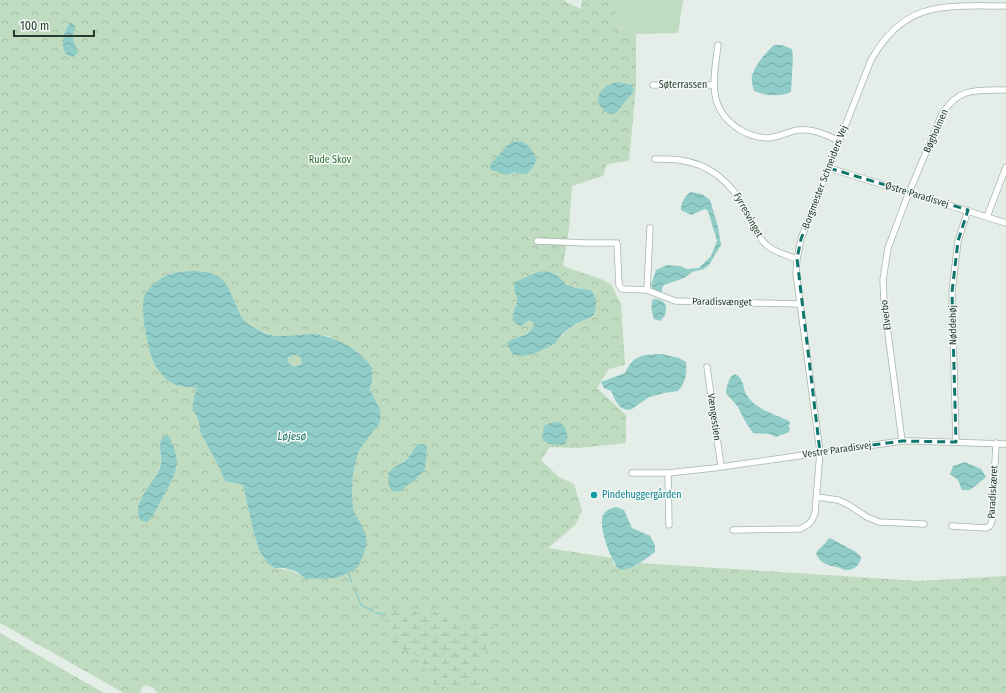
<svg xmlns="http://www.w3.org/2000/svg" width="1006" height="693" viewBox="0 0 1006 693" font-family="'Fira Sans Condensed',sans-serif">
  <defs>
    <pattern id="forest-crowns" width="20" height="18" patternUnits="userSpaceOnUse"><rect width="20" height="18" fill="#bfdcc0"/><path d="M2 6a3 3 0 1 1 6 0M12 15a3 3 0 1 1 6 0" fill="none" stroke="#a4bea5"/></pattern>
    <pattern id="wetland-marsh" width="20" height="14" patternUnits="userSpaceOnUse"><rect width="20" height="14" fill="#bfdcc0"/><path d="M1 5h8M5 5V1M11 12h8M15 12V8" fill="none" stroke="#a4bea5"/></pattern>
    <pattern id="water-waves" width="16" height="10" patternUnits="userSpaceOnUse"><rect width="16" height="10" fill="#91cdc8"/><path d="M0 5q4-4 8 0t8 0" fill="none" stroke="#76a8a3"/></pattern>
  </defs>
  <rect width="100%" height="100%" fill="#e4ede7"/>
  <path fill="#bfdcc0" d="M622,0H683L678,33L636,34L612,24Z"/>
  <path fill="url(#forest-crowns)" fill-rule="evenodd" d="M0,0H565L566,2L581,9L582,0H622L612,24L636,34V88L629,161L607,164L603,176L572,186L569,228L563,266L601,279L611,284L621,304L625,365L609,369L597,388L626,415V443L579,448L550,447L541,460L559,477L574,484L582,511L575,525L548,548L612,558L614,565L635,566L640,563L919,581L1006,576V693H157L153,688L146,685L142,687L140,693H124L0,623ZM509,144L520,174L490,164ZM189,271L213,274L230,291L239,313L245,322L258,330L272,335L286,337L311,334L329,336L358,352L372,367V381L370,390L379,407L359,450L353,474L352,494L353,509L365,532L307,579C295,572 289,569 275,568L260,552L254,534L243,485L225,481L218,465L200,432L199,423L196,415L192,409L194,396L197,388C172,388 158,376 150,353L154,284L169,274ZM545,271C555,273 560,276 565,285L576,288L591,290L593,316C578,323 566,329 556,343L511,339C523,336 530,337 534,323L529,320L513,314L517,302V297ZM162,438L177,467L153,516L139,502L155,479L161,463L160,447ZM414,448L399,492L391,470L408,458Z
    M293,355H298L302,358V363C297,368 292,367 288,362V358Z
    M0,633L104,693H0Z"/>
  <path fill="url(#wetland-marsh)" d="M394,609L449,613C466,630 468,628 490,622L494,625L481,666L482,686L477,690L443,687L431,683L424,664L415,654L393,645L387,638L385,612Z"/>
  <path fill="url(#water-waves)" fill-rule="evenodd" d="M71,22L75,26L73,39L78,53L73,57C57,55 63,30 71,22Z
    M774,45H782L792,49L793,58L791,92C779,97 766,96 754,91C753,87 751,80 752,76C755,65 766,52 774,45Z
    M617,82L632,85L634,91L616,113L610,114C607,112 603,111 602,108C591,96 606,84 617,82Z
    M513,141C516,142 521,141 523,142C529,145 536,154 536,160C535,166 530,170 527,174H520L514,172L507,175L491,170L490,164L509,144Z
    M690,192L702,194L710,200L718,227L721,245L709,265L704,269L692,272L684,278L664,285L662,288V294C657,292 653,290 651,285L656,270L667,265L680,266L687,269L699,268L711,256L717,241L708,211L705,209L691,215L681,210C681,202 684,198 690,192Z
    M189,271C196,271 205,271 213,274C232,280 233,307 244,320C247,324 253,327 257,329C274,340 291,335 310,334C326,334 345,342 357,352C363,356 367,362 372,367V381L370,390L379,407L381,415L379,424L359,450L353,474L352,494L353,509L365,532L367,543L363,556L358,567L348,573L336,578L306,579L295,571L284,568H275L268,563L260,552L254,534L243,485L225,481L218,465L200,432L199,423L196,415L192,409L194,396L197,388C189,387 177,387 170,382C164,378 156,368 153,361C148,349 139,305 145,295C149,287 162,276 170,274C176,272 183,272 189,271ZM293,355H298L301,358L302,363C297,368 292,367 288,362V358Z
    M545,271C555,273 560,276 566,285L576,288L591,290C598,300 597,306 593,316L576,324L562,334L556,343L538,352L523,356L512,354L507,343C517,333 529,341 534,323L529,320L521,326C506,320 516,311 517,301C518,293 512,293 515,282L538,272Z
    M653,299C668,298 670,313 660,321L654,319C652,312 650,306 653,299Z
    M662,354L679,358L686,362C687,374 686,382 678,391L664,393L649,397L632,409C620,413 615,400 611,391L604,388L601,382L625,373C634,354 642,355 662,354Z
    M734,374C745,377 742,390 748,397C757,410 775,414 789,421L790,423L788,426L790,428L789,432L776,437L769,434L753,433L745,421L738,407L726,393C726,388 729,377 734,374Z
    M560,422L565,427C567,434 569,440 564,445L550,444L544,441L542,437L544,426L550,423Z
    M167,434C173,441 179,459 176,469C171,485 160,501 153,516L147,522L141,521C129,500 158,483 161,463C162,458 160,452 160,447C160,444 161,441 162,438Z
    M419,444H424L427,447L425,469L417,478L399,492L392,491C388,486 386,476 391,470C395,466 402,464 407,459C412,454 413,448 419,444Z
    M965,462L981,469L986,477L970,490H962L958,480L950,474L953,466Z
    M616,507L624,510L632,528L650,536L655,545V552C644,560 634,569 620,570C611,561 598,528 603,515C606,510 611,508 616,507Z
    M829,538L832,539L856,552L861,557C860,565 854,571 845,570C842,569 839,567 836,567C827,565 819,563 816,553C820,547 826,544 829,538Z"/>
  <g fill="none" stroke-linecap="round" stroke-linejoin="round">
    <path stroke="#91cdc8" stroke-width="1.5" d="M348,573L352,582
      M354,587L361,605L373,611
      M376,613L385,614"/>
    <g stroke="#a7b5ad" stroke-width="7">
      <path id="minor" d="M718,45C714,78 706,108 739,129C746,134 759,138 768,138C779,137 787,132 798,130C813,128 826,135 839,141
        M653,85H713
        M655,159C663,159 671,159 679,160C711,164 732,183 746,211C752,224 757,238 769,247C777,253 787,255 797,259
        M829,168L1006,223
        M987,217L1006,167
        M537,241L587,243H617L619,285L622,289L647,290L675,301L800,304
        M647,290L650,228
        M707,367L721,466
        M902,441L884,302L883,280L888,248L906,200L942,114C959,87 977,90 1006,90
        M956,442L952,292L958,241L968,210
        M632,473H668L714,468L902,441H914L1006,444
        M668,473L669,525
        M817,497L838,500L847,504L867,517L879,522L924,524
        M952,526L986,528L990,526L992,521L996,443
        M733,530L800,529C809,525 812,522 815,513L820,452L796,273L797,259L801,239L871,60C905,0 944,6 1006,6"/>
    </g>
    <use href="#minor" stroke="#fff" stroke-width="5.5"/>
  </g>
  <path fill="none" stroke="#0f766e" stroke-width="3" stroke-dasharray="8 5" stroke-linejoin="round" d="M829,168L968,210L958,241L952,292L956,442L902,441L820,452L797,259L801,239Z"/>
  <circle fill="#0f9aa8" stroke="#f5f9f6" stroke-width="1.5" cx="594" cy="495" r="4"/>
  <g text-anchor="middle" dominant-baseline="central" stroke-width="3" stroke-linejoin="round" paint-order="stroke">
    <g font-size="10" fill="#253d31" stroke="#f5f9f6">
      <text x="683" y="85">Søterrassen</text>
      <text transform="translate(936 131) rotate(-66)">Bøgholmen</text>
      <text transform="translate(825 177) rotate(-69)">Borgmester Schneiders Vej</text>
      <text transform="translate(917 195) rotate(17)">Østre Paradisvej</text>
      <text transform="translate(748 215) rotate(61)">Fyrresvinget</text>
      <text transform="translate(722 302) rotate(1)">Paradisvænget</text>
      <text transform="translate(886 315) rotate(-97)">Elverbo</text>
      <text transform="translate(953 325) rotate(-91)">Nøddehøj</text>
      <text transform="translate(714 417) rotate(82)">Vængestien</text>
      <text transform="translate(837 450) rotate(-8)">Vestre Paradisvej</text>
      <text transform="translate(993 492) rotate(-87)">Paradiskæret</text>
    </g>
    <g font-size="10" fill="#32713b" stroke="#f5f9f6">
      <text x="330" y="160">Rude Skov</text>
    </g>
    <g font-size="10" fill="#0d838f" stroke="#f5f9f6" text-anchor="start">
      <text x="602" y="495">Pindehuggergården</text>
    </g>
    <g font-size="11" font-style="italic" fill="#23756e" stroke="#f5f9f6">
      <text x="292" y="436">Løjesø</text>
    </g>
  </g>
  <path d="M14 30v6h80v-6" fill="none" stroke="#253d31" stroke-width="2"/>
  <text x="20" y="30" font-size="12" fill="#253d31" stroke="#f5f9f6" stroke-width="3" paint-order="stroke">100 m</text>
</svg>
